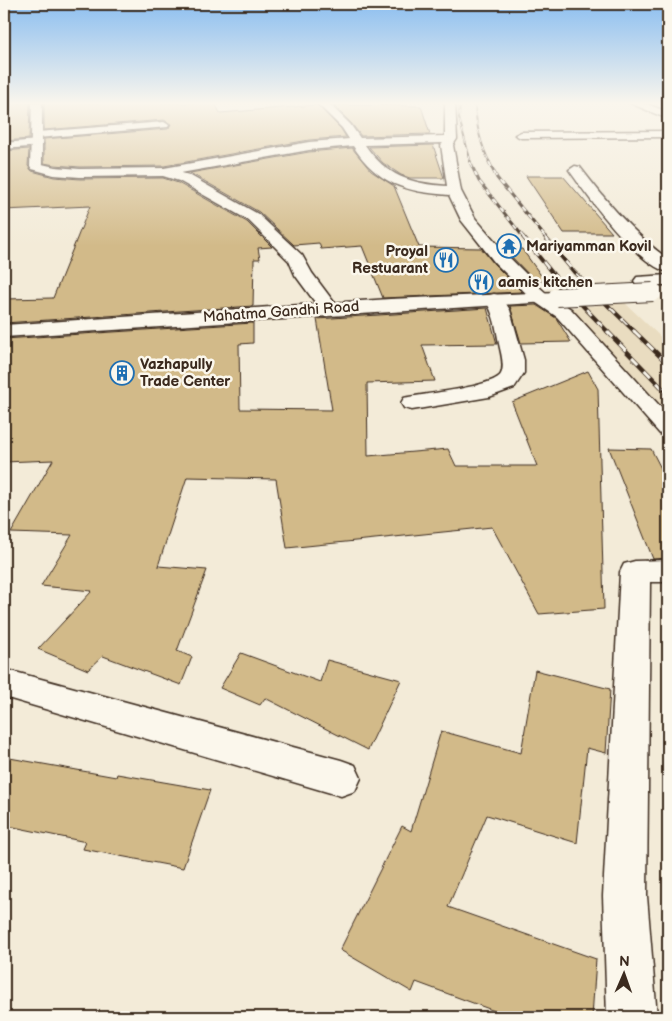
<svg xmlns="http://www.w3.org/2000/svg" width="672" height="1021" viewBox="0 0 672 1021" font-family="'Balsamiq Sans',sans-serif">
  <rect width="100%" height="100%" fill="#f3ebd8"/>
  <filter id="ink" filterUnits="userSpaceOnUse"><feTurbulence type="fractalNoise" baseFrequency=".02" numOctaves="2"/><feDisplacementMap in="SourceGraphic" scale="10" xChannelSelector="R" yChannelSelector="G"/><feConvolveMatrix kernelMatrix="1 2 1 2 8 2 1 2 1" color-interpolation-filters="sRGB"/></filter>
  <g filter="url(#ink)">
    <path fill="#e9dcc0" d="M625,303L668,344V422L566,308Z"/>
    <path fill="#d2ba89" stroke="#3b2a1e" d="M4,103H30L29,139L4,141Z
      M44,103H215L220,113L317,105L341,129L346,137L309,140L164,166L80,167L55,165L44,163V139L168,129L171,124L164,120L44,130Z
      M333,105L421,106L430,134L361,136L351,123Z
      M433,145L444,178H410L401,175L383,163L369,147Z
      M352,148L371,171L394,186L419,247L481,248L494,264L522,292L383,298L362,246L321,249L319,243L294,245L259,212L190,173L309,152Z
      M29,149L28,166L32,171L54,177L80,179L163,178L178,183L247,222L272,247L258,248L260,259H254L253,306L4,323V299L53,298L90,206L4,210V151Z
      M526,176H563L612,233H564Z
      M504,249H522L545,281L536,282Z
      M536,305L556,318L571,342L521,343L510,306Z
      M487,308L497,344L422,345L435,381L367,383L368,456L448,449L456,466H537L512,402L588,371L598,389L604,609L539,614L492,527L287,548L276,479L187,477L158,566L207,570L177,651L192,657L181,685L103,656L88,670L38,649L92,591L41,586L72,535L11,533L53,460L4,462V339L253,323V343L239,344L240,409L332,410L317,319Z
      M609,448L651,449L668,482V558L653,559Z
      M241,653L320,682L327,660L401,680L368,750L265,698L260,705L220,688Z
      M535,670L610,689L606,753L587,748L577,843L487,815L448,907L596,959L592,1017H511L416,982L412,992L340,950L402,826L411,831L441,731L521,753Z
      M4,757L116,777L117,774L210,790L183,868L83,849L86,842L4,825Z"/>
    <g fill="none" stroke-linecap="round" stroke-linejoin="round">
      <g stroke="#3b2a1e" stroke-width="3">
        <path id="minor" d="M317,103H328L350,124L360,138L445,136V103H455L457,139L453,145L461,191L475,218L507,255L536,284L547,294L571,309L668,415V436L660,434L557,317L535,302L495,263L461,220L449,195C405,192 378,184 353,146L309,150L164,176L158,172L164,168L309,142L349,139L342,128ZM443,143L441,145L447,186C411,184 386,176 365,145Z
          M630,103H644L668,112V119Z
          M164,122L169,125L168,127L37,138L31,135L37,132Z
          M668,131V137L521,138L515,135L521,132Z
          M37,140L43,144L41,146L4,149V143Z
          M575,166L580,167C606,201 633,234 668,259V272C637,265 587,196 569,170Z
          M494,294L501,296L510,310L524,360V373L514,388L489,397L412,410L404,408L401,403L404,398C421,394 495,387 501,374C505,366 501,353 499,344C496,328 494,313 485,300L487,296Z
          M668,560V582H650L647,896L657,1017H607L603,896L620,572L624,564L635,561Z
          M4,669L341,760L355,765L361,778L355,791L341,796L4,697Z"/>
      </g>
      <g stroke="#3b2a1e" stroke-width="3">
        <path id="tertiary" d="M32,103H42V164L55,167L80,169L164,168L189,175L258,214L302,255L312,273L339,309L337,313L330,315L323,313L295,275L289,261L248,220L179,181L163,176L80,177L54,175L32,169L30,166Z"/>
      </g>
      <g stroke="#3b2a1e" stroke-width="3">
        <path id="secondary" d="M668,275V285H637L634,281L637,277Z
          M557,292L563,293L566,297L563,301L4,337V325L390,299Z"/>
      </g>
      <use href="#minor" fill="#fbf7ec" fill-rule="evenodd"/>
      <use href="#tertiary" fill="#fbf7ec" fill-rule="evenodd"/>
      <use href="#secondary" fill="#fbf7ec" fill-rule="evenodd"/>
      <g stroke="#3b2a1e" stroke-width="2">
        <path id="rail-far3" d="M460,103L459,118L471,163
          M475,103C476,125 480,144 490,163"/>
      </g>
      <g stroke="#3b2a1e" stroke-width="3">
        <path id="rail-far2" d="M470,162L479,181L524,238
          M489,162L497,178L546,238"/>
      </g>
      <g stroke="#3b2a1e" stroke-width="4">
        <path id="rail-far1" d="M523,237L557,279L608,332
          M545,237L574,272L635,332"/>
      </g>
      <g stroke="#3b2a1e" stroke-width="4.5">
        <path id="rail" d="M607,331L668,394
          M634,331L668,364"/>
      </g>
      <use href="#rail-far3" stroke="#fbf7ec" stroke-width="1" stroke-dasharray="4.5" stroke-linecap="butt"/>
      <use href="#rail-far2" stroke="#fbf7ec" stroke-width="2" stroke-dasharray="5.5" stroke-linecap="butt"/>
      <use href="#rail-far1" stroke="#fbf7ec" stroke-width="2.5" stroke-dasharray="8" stroke-linecap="butt"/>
      <use href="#rail" stroke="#fbf7ec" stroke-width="3" stroke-dasharray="9" stroke-linecap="butt"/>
      <g stroke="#3b2a1e" stroke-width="20" stroke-linecap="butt">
        <path id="secondary-bridge" d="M557,297L653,292"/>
      </g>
      <use href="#secondary-bridge" stroke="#fbf7ec" stroke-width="18"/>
    </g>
  </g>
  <linearGradient id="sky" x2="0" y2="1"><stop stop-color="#8bbef0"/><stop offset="0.42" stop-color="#faf6ed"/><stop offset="1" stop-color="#faf6ed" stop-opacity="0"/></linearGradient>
  <rect width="672" height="246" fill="url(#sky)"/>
  <defs>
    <g id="temple-ring" transform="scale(1.25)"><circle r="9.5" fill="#fbf7ec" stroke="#1f6fb2" stroke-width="1.5"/><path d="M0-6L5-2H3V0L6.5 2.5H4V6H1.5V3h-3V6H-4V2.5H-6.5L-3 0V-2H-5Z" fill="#1f6fb2"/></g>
    <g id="restaurant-ring" transform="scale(1.25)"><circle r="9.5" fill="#fbf7ec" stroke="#1f6fb2" stroke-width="1.5"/><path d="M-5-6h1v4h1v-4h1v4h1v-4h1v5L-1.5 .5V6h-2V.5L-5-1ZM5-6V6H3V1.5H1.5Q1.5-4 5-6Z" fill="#1f6fb2"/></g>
    <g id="building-ring" transform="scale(1.25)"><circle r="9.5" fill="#fbf7ec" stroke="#1f6fb2" stroke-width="1.5"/><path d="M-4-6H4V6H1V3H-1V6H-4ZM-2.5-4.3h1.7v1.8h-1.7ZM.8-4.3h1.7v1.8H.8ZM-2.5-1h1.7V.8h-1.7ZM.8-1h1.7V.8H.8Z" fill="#1f6fb2"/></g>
  </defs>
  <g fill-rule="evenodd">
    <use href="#temple-ring" x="509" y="246"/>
    <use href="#restaurant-ring" x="446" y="260"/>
    <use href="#restaurant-ring" x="481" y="282"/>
    <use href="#building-ring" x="122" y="373"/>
  </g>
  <g text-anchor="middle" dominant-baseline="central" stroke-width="5" stroke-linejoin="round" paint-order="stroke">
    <g font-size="15" font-weight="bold" fill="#3b2a1e" stroke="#fbf7ec" text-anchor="start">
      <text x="526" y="246">Mariyamman Kovil</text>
      <text x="428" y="251" text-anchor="end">Proyal<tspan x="428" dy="17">Restuarant</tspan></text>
      <text x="498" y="282">aamis kitchen</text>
      <text x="140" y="364">Vazhapully<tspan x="140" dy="17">Trade Center</tspan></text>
    </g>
    <g font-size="15" fill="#3b2a1e" stroke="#fbf7ec">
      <text transform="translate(281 312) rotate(-4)">Mahatma Gandhi Road</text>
    </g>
  </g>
  <rect width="672" height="1021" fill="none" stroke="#fbf7ec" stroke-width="20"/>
  <rect x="10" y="10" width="652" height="1001" fill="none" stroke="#3b2a1e" stroke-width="2" filter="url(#ink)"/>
  <g transform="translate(624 974) rotate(2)" stroke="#fbf7ec" stroke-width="4" paint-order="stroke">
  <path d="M0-4L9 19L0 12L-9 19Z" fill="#3b2a1e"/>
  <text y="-8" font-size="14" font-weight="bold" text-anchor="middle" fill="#3b2a1e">N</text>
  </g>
</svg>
